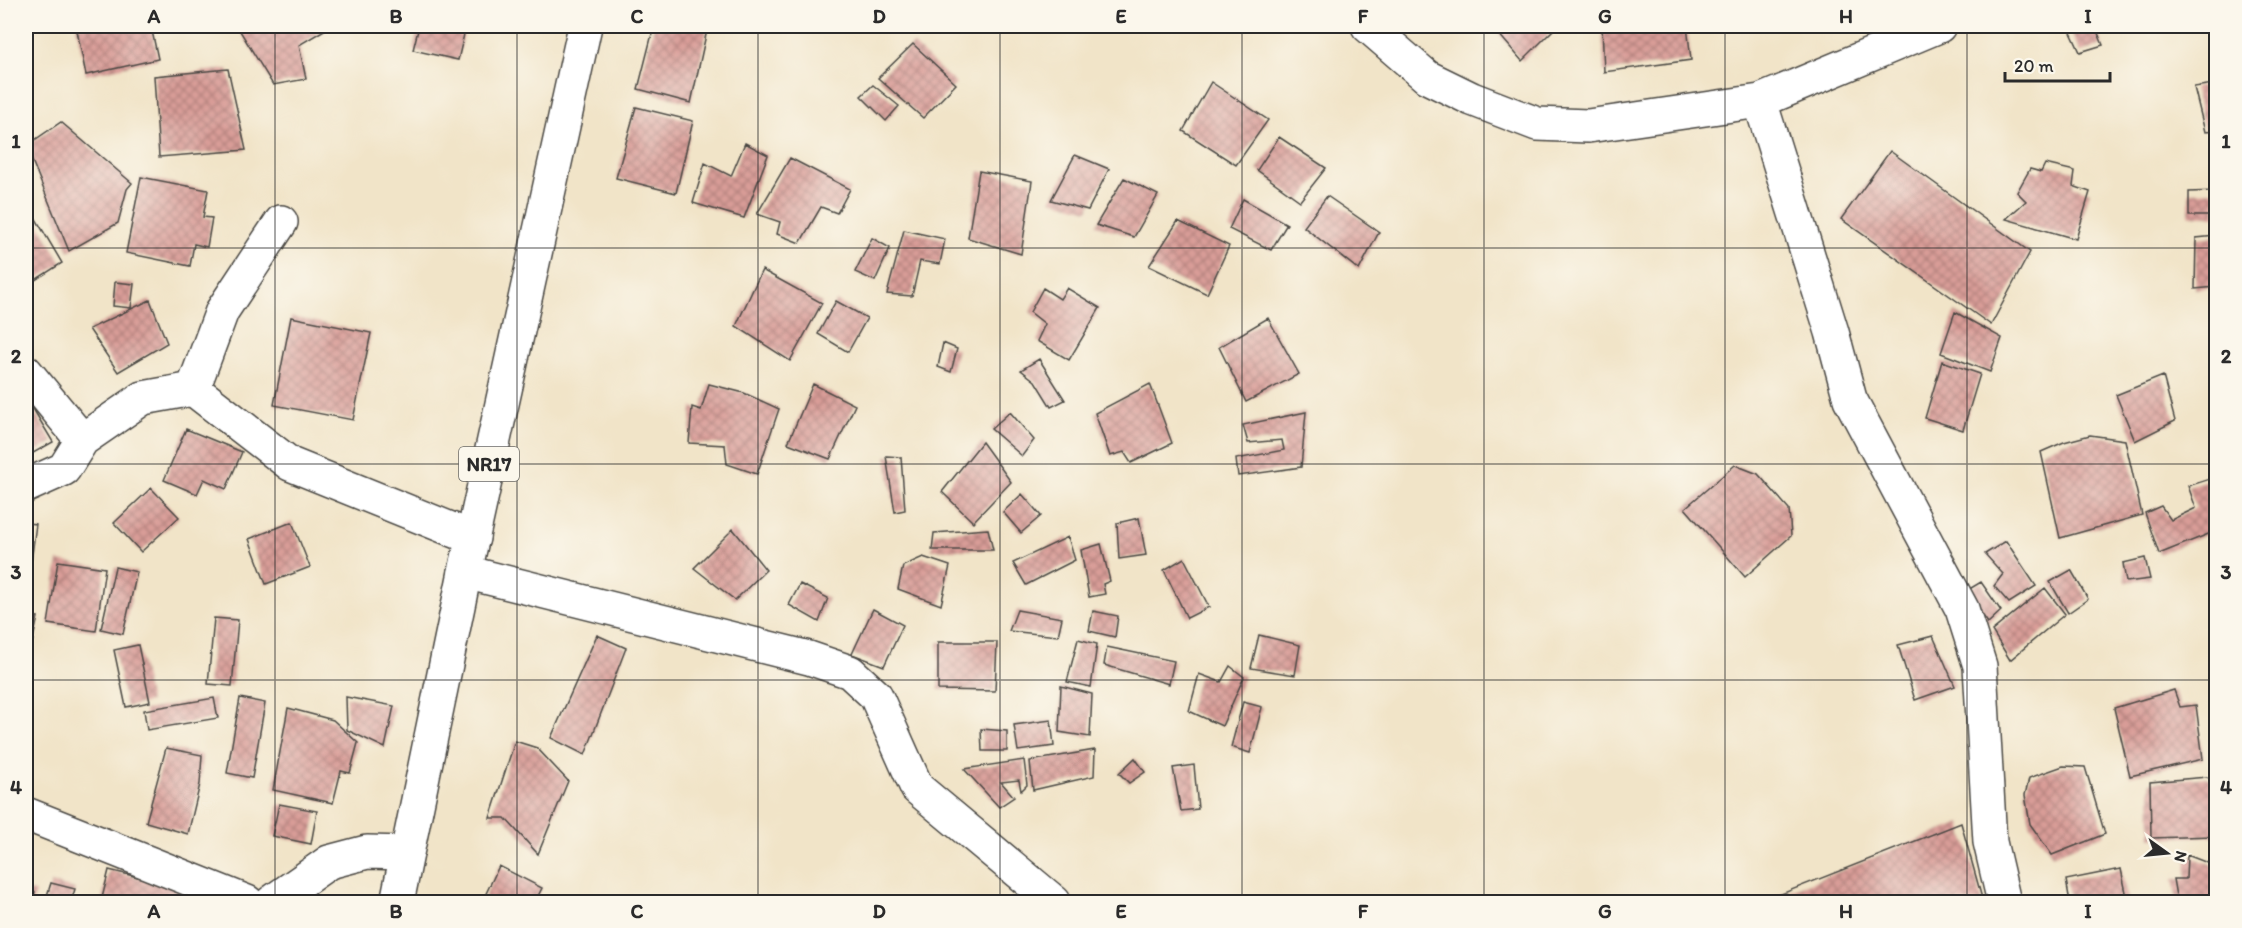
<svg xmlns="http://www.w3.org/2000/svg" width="2242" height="928" viewBox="0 0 2242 928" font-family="Itim,sans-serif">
  <defs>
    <pattern id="building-cross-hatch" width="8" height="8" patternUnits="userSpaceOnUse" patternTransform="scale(1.5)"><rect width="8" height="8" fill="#d99d98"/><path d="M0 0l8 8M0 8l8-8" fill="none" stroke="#b0807c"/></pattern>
  </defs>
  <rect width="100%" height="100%" fill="#fbf7ec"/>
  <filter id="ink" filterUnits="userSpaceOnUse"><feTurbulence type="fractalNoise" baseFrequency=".0167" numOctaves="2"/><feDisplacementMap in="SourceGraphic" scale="12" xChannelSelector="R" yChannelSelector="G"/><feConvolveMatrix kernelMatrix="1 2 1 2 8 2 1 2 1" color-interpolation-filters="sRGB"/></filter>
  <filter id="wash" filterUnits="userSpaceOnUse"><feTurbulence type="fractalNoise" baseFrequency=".008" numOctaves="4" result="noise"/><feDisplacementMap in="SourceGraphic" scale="24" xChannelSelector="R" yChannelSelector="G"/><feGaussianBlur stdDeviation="1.35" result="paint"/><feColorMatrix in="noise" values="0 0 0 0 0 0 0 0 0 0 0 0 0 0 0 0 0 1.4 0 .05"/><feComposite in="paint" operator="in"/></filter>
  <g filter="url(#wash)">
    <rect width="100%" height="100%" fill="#f1e4c8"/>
    <g id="blocks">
      <path fill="url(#building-cross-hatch)" d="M76,26H151L158,59L86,75Z
        M237,26H331L299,45L306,79L273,85Z
        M419,26H466L458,60L413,50Z
        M654,26H689L707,30L691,103L638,89Z
        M1492,26H1557L1522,61Z
        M1602,26H1687L1691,60L1604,72Z
        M2068,26H2095L2103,45L2080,52Z
        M913,44L956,84L923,118L878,78Z
        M228,69L246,150L159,157L154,76Z
        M1211,82L1268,120L1236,165L1183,131Z
        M2213,84L2216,97V131L2205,132L2194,87Z
        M873,85L899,106L886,121L861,96Z
        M636,107L693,121L676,193L616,178Z
        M61,122L132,183L127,189L118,223L69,251L26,146Z
        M1279,137L1326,168L1300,201L1257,170Z
        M745,143L768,155L744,218L693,203L705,163L731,176Z
        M1890,151L2030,252L1991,325L1841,219Z
        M1075,155L1109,169L1088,210L1051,200Z
        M790,158L850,189L837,213L821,207L800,243L777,234L780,222L757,214Z
        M2045,164L2075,171L2073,186L2090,192L2076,239L2006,219L2026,201L2017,192L2030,169L2041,172Z
        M979,171L1032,181L1021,254L968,238Z
        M141,177L208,190L203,217L212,218L207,247L194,244L190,266L126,253Z
        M1124,178L1158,195L1134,237L1096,225Z
        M2216,191V216H2189V192Z
        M1327,196L1379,232L1359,270L1304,227Z
        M1243,199L1287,224L1271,250L1229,229Z
        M26,202L62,263L26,286Z
        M1178,221L1229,246L1207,294L1149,266Z
        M904,230L945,239L940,264L920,261L912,296L887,294Z
        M2216,236V287L2195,289L2196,238Z
        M872,238L890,248L875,281L855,272Z
        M762,270L822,303L790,361L736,326Z
        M115,282L134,284L131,308L113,306Z
        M1043,288L1060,299L1067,288L1100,308L1069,360L1037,341L1045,324L1030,312Z
        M150,300L167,343L118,372L89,329Z
        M836,301L867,318L848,352L818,334Z
        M1955,312L2002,338L1990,372L1941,353Z
        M291,317L371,333L353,420L274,405Z
        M1268,318L1299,374L1246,402L1219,347Z
        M943,343L957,349L951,372L938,367Z
        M1039,359L1065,400L1051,407L1035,381L1021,370Z
        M1942,361L1980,374L1963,430L1925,418Z
        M2163,376L2175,421L2135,441L2116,395Z
        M709,384L744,393L779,409L757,474L727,464L725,445L689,443L692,407L701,410Z
        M813,384L855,405L830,459L788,443Z
        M1150,384L1172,443L1131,463L1124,452L1110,456L1095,413Z
        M26,397L53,442L26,457Z
        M1010,412L1034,440L1022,456L991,429Z
        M1306,412L1301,467L1238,476L1236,459L1284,450L1282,440L1248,443L1243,425Z
        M186,429L242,452L226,489L204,479L197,494L164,480Z
        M2090,435L2125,440L2142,515L2060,538L2041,452L2064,442Z
        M982,442L1011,482L973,522L942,492Z
        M886,456L901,457L905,510L895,512Z
        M1735,465L1758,474L1789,509L1791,536L1745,577L1685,508Z
        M2216,477V531L2159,554L2145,513L2161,506L2171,520L2196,508L2188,486Z
        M151,488L179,517L141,552L114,523Z
        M1022,494L1041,516L1021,533L1003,512Z
        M1139,518L1146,555L1119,559L1117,523Z
        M292,522L310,567L266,584L249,539Z
        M26,523L36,524L27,594H26Z
        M733,529L766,570L735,600L694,568Z
        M988,529L993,550H932L934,533Z
        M1068,537L1075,560L1026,585L1013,563Z
        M2006,541L2036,586L2009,603L1994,586L2003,574L1985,554Z
        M1101,544L1110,581L1103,584L1105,594L1089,597L1081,550Z
        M923,557L950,566L941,605L898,589L903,566Z
        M1184,558L1209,607L1187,618L1164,570Z
        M2145,558L2150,579L2126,582L2123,563Z
        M58,561L105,568L96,631L48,624Z
        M115,567L137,572L123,634L101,629Z
        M2071,570L2088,599L2068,613L2050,582Z
        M1981,582L2001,611L1988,623L1966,591Z
        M800,584L828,598L819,622L789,605Z
        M2045,588L2065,614L2010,660L1992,631Z
        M873,609L903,625L884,666L852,654Z
        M1017,610L1062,618L1058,636L1009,631Z
        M1093,611L1118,616L1115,637L1089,631Z
        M26,616L38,617L26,670Z
        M214,618L238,620L232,686L208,684Z
        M597,635L626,648L585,755L551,738Z
        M1259,635L1300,645L1295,675L1251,668Z
        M1933,636L1955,686L1915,700L1898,645Z
        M1078,639L1097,644L1091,687L1067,682Z
        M938,642H997L995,691L938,690Z
        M138,645L150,702L126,707L114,650Z
        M1107,647L1174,661L1169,684L1104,665Z
        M1230,666L1244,677L1222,726L1189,711L1199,674L1221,682Z
        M1061,686L1092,694L1090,737L1059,732Z
        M2174,690L2180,707L2196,705L2203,759L2130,776L2114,708Z
        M346,697L394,706L385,748L347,730Z
        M214,698L218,718L147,730L144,710Z
        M240,698L265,703L252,778L227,773Z
        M1243,702L1262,707L1250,753L1231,747Z
        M288,708L333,720L358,743L350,773L341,771L333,803L273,790Z
        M1051,720L1054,746L1018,751L1014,725Z
        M981,729L1007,731V751H982Z
        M515,741L537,748L568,781L538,854L505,818H490Z
        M166,748L202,755L200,784L188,834L146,822Z
        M1095,750L1094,776L1033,790L1030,761Z
        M1135,758L1145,772L1129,783L1119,773Z
        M1024,760L1027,785L1021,791L1019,780L1001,782L1014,797L999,807L964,769Z
        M1194,765L1198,809L1181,811L1173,768Z
        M2063,766L2085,767L2105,834L2052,855L2030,824L2025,795L2029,778Z
        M2207,777L2216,782V831L2214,836L2151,838L2150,782Z
        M279,804L317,811L311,844L272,836Z
        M1961,823L1983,902H1761Z
        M2187,855L2213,865L2212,902H2177L2173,879H2186Z
        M499,866L542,888L535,902H482Z
        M2121,869L2128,902H2070L2066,880Z
        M109,870L199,892L196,902H101Z
        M51,883L75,889L71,902H45Z
        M26,891L35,892L33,902H26Z"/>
    </g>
  </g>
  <g filter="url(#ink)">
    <use href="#blocks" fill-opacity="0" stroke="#494743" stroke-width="1.5"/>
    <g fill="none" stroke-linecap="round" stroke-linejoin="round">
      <g stroke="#494743" stroke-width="36">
        <path id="street" d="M1368,26L1427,77L1472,99L1537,124L1588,126L1760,101L1939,26
          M1760,101L1832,332L1850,399L1962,609L1980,666L1990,842L2004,902
          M281,222L222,311L193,389L290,464L473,538
          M26,372L82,440
          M26,486L64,469L82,440L143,398L193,389
          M465,572L809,658L850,672L876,696L917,788L1054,902
          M26,814L247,902
          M272,902L329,862L367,852L406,853"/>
      </g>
      <g stroke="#494743" stroke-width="36">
        <path id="primary" d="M397,902L465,572L585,26"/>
      </g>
      <use href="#street" stroke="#fff" stroke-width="33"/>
      <use href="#primary" stroke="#fff" stroke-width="33"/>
    </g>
  </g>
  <path fill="none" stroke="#2b2b2b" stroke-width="1.5" stroke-opacity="0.55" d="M275,26V902M517,26V902M758,26V902M1000,26V902M1242,26V902M1484,26V902M1725,26V902M1967,26V902M26,248H2216M26,464H2216M26,680H2216"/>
  <g text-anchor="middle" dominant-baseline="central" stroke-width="4.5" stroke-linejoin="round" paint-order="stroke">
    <rect fill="#fbf7ec" stroke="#696865" stroke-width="1.5" x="459" y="447" width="60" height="34" rx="4.5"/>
    <g font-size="20" font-weight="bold" fill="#2b2b2b">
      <text x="489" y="464">NR17</text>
    </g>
  </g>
  <rect width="2242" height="928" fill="none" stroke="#fbf7ec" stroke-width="66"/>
  <g transform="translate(2167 853) rotate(105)" stroke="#fbf7ec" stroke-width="4.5" paint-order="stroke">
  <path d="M0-4.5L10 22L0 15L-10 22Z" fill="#2b2b2b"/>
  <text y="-9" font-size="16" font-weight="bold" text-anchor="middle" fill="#2b2b2b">N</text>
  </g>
  <path d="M2005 72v9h105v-9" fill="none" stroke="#2b2b2b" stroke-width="3"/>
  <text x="2014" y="72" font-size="18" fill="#2b2b2b" stroke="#fbf7ec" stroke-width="4.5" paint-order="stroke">20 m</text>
  <rect x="33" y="33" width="2176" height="862" fill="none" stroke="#2b2b2b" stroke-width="2"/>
  <g font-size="20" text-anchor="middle" font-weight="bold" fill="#2b2b2b">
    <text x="154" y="23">A</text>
    <text x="396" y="23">B</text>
    <text x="637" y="23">C</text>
    <text x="879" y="23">D</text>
    <text x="1121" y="23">E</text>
    <text x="1363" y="23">F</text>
    <text x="1605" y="23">G</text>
    <text x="1846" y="23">H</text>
    <text x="2088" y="23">I</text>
    <text x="16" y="148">1</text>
    <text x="2226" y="148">1</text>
    <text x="16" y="363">2</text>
    <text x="2226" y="363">2</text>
    <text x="16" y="579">3</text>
    <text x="2226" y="579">3</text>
    <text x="16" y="794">4</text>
    <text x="2226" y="794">4</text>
    <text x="154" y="918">A</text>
    <text x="396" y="918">B</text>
    <text x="637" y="918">C</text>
    <text x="879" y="918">D</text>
    <text x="1121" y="918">E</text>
    <text x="1363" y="918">F</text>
    <text x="1605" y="918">G</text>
    <text x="1846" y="918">H</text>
    <text x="2088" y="918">I</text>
  </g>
</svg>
